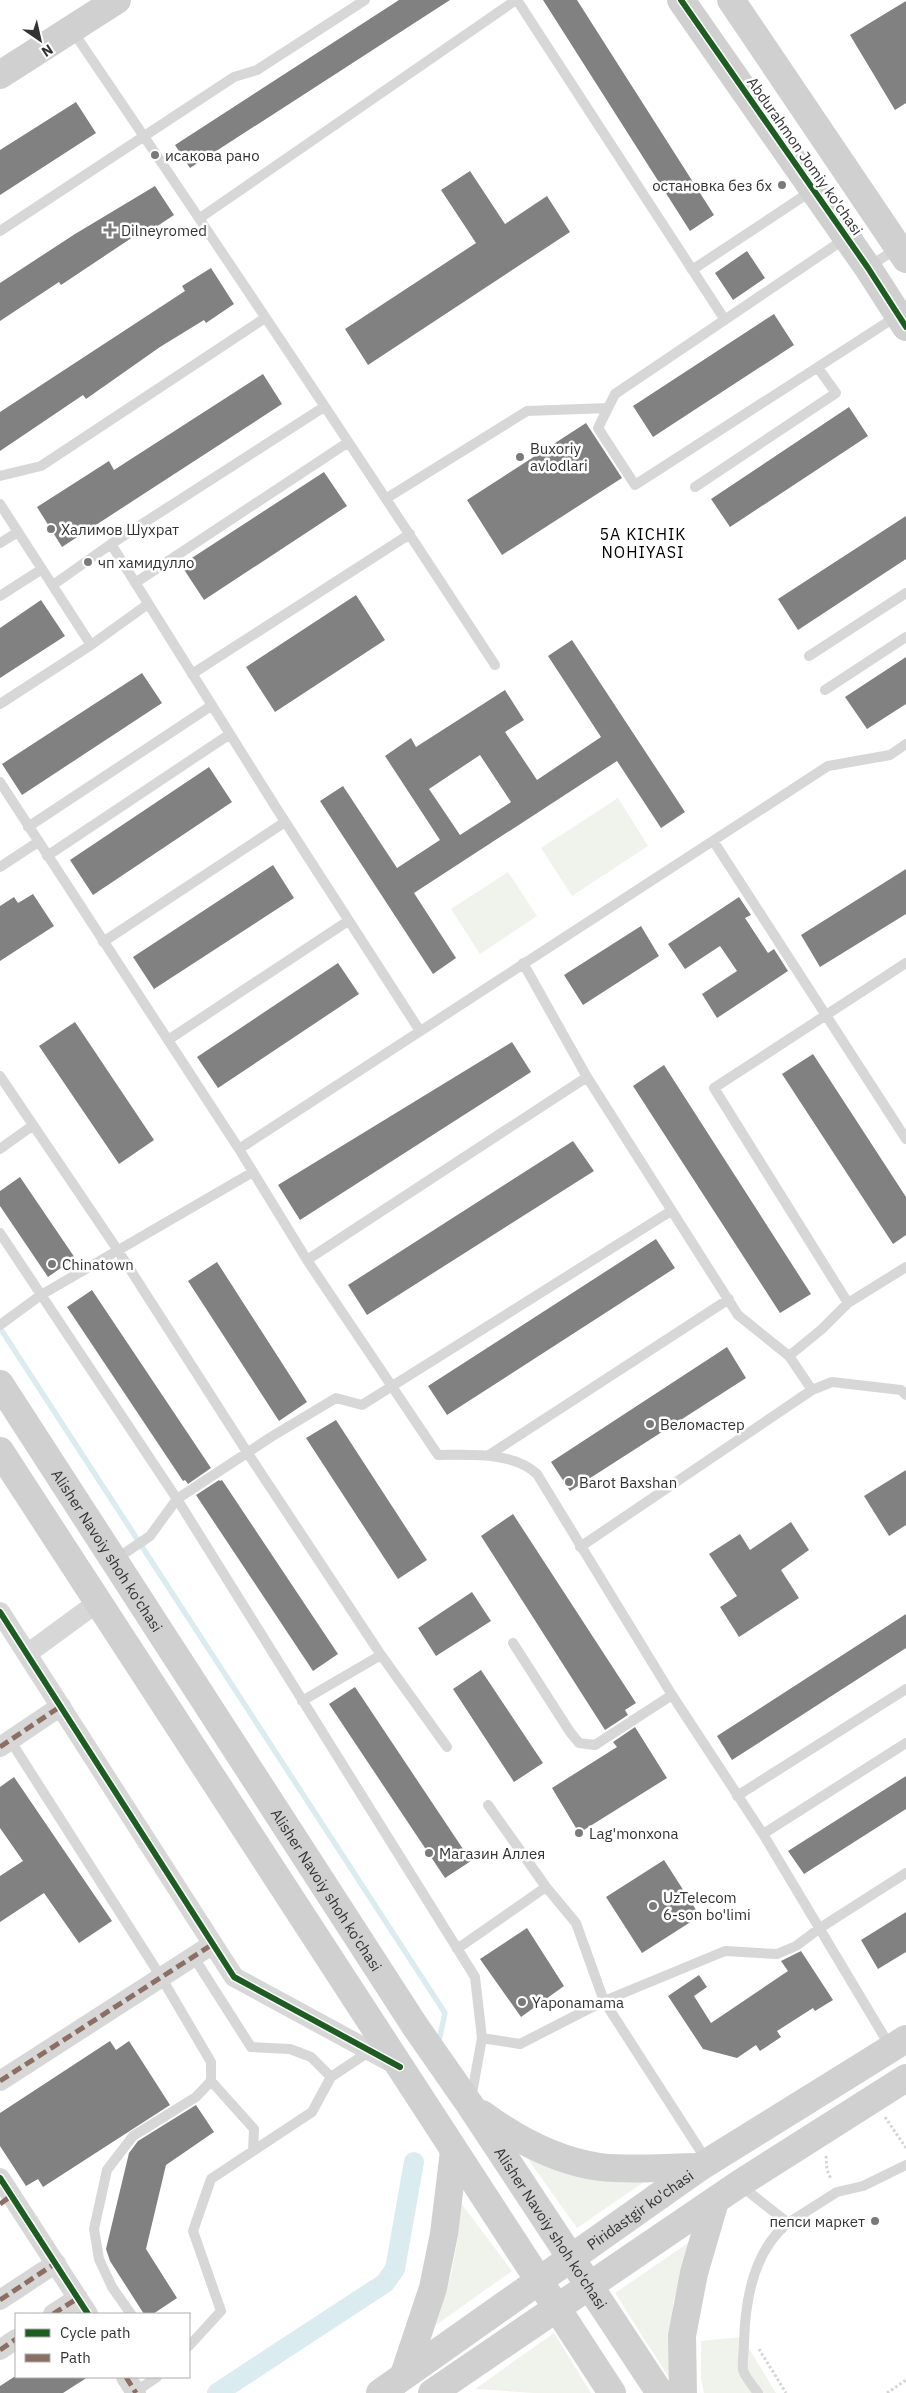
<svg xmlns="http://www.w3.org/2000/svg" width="906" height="2393" viewBox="0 0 906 2393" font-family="'IBM Plex Sans',sans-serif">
  <rect width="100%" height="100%" fill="#fff"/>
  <path fill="#f0f3ec" d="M618,798L648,846L572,896L541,848Z
    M508,872L537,916L480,954L451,909Z
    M525,2155L647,2180L577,2228Z
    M458,2199L512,2271L436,2325L451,2275L458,2238Z
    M691,2241L673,2303L671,2381L615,2293Z
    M554,2333L591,2393H534L475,2389Z
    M742,2337L776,2393H704L701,2379V2341Z"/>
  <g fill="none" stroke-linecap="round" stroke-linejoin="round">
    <path stroke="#dbecf1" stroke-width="5.5" d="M0,1328L445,2013L438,2045"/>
    <path stroke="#dbecf1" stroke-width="20" d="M217,2393L385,2283L395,2269L414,2162"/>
  </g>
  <path fill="#818181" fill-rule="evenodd" d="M399,0H450L190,168L175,145Z
    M543,0H577L714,215L690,231Z
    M906,1V103L895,110L850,35Z
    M76,102L96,133L0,195V150Z
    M470,171L505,224L547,196L570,232L368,365L345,329L476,243L441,190Z
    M155,186L174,215L141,237L139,233L61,285L59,282L0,321V283L75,234Z
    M747,251L765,278L733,300L715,273Z
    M211,268L234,304L206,323L204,320L160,347L86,399L83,395L0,451V412L185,291L182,286Z
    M774,314L794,345L653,437L633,406Z
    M263,374L282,404L62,547L37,507L109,461L114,470Z
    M849,407L868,436L730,527L711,499Z
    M586,423L622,478L502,555L467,500Z
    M324,472L347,506L204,600L181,565Z
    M906,516V559L798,630L778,599Z
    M356,595L385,640L275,712L246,667Z
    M41,600L65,636L0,678V628Z
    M572,640L685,812L661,828L617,761L414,893L456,958L433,974L320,801L343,786L397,868L440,840L385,756L411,738L416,747L505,690L524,720L505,732L537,780L601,737L548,656ZM480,755L511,802L460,835L429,789Z
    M906,657V704L867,729L845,697Z
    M142,673L162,703L22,795L2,764Z
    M209,767L232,802L93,895L70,860Z
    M273,865L294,898L154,989L133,957Z
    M906,869V914L820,967L801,935Z
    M33,894L54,926L0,961V906L14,897L18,903Z
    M739,897L751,915L745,918L768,953L774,949L788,971L717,1018L702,994L737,971L720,946L685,969L668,944Z
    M641,926L659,956L583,1005L564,975Z
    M338,963L359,994L218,1088L197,1057Z
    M75,1022L154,1140L119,1164L39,1046Z
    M512,1042L531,1072L300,1220L278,1185Z
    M813,1054L906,1197V1235L893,1244L782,1074Z
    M664,1065L811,1294L780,1313L633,1086Z
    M573,1141L594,1171L367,1315L348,1285Z
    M20,1177L75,1258L48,1277L0,1206V1191Z
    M656,1239L675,1268L447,1415L428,1386Z
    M217,1262L307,1402L279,1421L188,1281Z
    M92,1290L211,1468L188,1484L185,1480L183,1481L67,1307Z
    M727,1347L746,1378L570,1491L551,1462Z
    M336,1420L427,1560L398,1579L306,1438Z
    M906,1470V1525L889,1536L864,1496Z
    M219,1480L220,1481L222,1480L338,1654L313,1671L196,1495Z
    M513,1514L636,1703L625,1710L628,1715L605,1730L481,1536Z
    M791,1522L809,1550L781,1570L799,1598L739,1637L720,1607L737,1596L709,1554L740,1534L750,1550Z
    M472,1592L491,1621L436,1656L418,1628Z
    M906,1614V1648L732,1760L717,1736Z
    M481,1670L543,1763L514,1782L453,1689Z
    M355,1687L471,1861L445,1878L329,1704Z
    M635,1727L667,1778L579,1833L552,1788L617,1747L613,1742Z
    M906,1776V1809L804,1874L788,1851Z
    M14,1777L112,1921L79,1943L44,1893L0,1922V1876L23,1861L0,1828V1787Z
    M664,1860L700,1916L642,1953L606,1897Z
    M906,1912V1952L878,1969L861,1940Z
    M527,1928L564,1986L521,2017L480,1959Z
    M801,1951L833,2000L815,2011L813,2008L777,2031L781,2037L760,2051L756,2045L737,2058L703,2049L668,1996L699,1975L707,1987L694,1996L711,2023L788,1971L781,1961Z
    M110,2041L116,2050L129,2041L170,2105L43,2187L38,2179L26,2186L0,2146V2113Z
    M196,2105L214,2132L166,2165L146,2249L177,2298L153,2314H144L110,2261L106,2249L129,2153L138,2141Z
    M14,2377H88L63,2393H0V2386Z"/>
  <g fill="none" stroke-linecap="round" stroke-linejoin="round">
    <path stroke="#d5d5d5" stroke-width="3" stroke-dasharray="2.5 2.5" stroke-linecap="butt" d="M885,2117L906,2148
      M826,2156L827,2170L831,2179
      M759,2349L786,2393
      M887,2393L906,2380"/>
    <path stroke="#d7d7d7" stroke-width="10" d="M517,0L725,320
      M72,30C215,241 356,452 495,665
      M200,218L516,0
      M0,231L234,77L257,70L365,0
      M846,238L615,394L598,428L635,485L897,316
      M868,267L898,248
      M692,270L813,190
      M0,476L41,466L265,318
      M695,487L836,393L818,368
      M387,498L527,411L608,408
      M0,504L91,645
      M0,543L18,532
      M111,544L324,407
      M135,583L347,443
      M53,585L111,544L275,806L420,1031
      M0,596L42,569
      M809,656L906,593
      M192,674L410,534
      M825,690L906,637
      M0,704L91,645L148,604
      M0,782L239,1149L307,1260L438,1455C469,1455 512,1451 537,1474L672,1695L763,1834L891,2048
      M28,827L211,706
      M714,842L906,1139
      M47,856L230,734
      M0,867L38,842
      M103,942L285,822
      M523,963L587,1077L738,1315L789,1356L812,1390
      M168,1040L348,921
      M0,1076L117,1249L247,1452L381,1655L302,1701
      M0,1149L32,1126
      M239,1149L828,766L890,755L906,744
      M0,1233L177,1499L475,1977L482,2038L471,2099
      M307,1260L587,1077
      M848,1303L714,1088L906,963
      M0,1325L41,1295L253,1172
      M789,1356L822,1329L848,1303L906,1267
      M489,1455L729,1299
      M580,1547L812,1390L832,1382L901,1390L906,1395
      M116,1559L150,1536L177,1499L271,1437L336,1398L362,1405L671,1211
      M513,1643L570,1732L579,1743L595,1745L672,1695
      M381,1655L447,1747
      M10,1740L161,1977L211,2062V2081L196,2097L133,2136L107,2170L94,2229L99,2259L112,2287L131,2314
      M737,1796L906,1689
      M488,1805L546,1887L576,1923L604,2001L707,2161
      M763,1834L906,1743
      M457,1949L546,1887
      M193,1956L251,2047L290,2049L311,2057L331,2077
      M482,2038L520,2044L604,2001L725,1951L777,1954L796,1946L820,1928L906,1873
      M253,2151L312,2112L331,2077L370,2051
      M740,2185L788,2223L837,2192L863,2186L906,2165
      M189,2346L221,2311L193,2231L211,2179L253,2151L254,2129L211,2081
      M135,2392L157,2377
      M758,2393C753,2386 745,2377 743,2370C742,2362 744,2351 744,2343C745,2301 753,2251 788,2223"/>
    <path stroke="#d7d7d7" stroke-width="20" d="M0,1612L234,1977L398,2066
      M27,1654L98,1602
      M0,1747L61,1706
      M0,2081L213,1944
      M0,2178L88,2314
      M0,2300L56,2263
      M53,2314L78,2298
      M0,2350L16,2339
      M126,2377L136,2393"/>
    <g stroke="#d0d0d0" stroke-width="28">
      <path d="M681,0L868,268L906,327"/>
      <path d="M731,0L906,259"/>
      <path d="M0,75L117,0"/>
      <path id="s1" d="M0,1384L415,2026L470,2105L660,2393"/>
      <path d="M0,1451L612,2393"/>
      <path d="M482,2114C516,2139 557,2161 600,2167C633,2171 667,2167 700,2167"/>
      <path d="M404,2375L433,2288L444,2234L454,2151"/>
      <path id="s2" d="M380,2393L700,2167L906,2039"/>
      <path d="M432,2393L739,2184L906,2078"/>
      <path d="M683,2393L682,2336L694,2273L715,2201"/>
    </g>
    <path stroke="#8d6e63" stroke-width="5" stroke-dasharray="10 5" stroke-linecap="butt" d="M0,1747L61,1706
      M0,2081L213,1944
      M0,2204L11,2196
      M0,2300L56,2263
      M53,2314L78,2298
      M0,2350L16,2339
      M126,2377L136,2393"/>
    <g stroke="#fff" stroke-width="9">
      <path id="cycleway" d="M681,0L868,268L906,327
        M0,1612L234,1977L400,2067
        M0,2178L88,2314"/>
    </g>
    <use href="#cycleway" stroke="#1b5e20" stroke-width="6"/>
  </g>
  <g fill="#7a7a7a" stroke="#fff" stroke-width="2">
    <circle cx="155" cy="155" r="5"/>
    <circle cx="782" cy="185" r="5"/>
    <path d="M107.5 222.5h5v5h5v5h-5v5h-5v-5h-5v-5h5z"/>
    <circle cx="520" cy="457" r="5"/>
    <circle cx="51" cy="529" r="5"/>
    <circle cx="88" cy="562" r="5"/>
    <circle cx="52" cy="1264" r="5"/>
    <circle cx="650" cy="1424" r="5"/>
    <circle cx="569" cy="1482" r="5"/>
    <circle cx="579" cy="1833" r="5"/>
    <circle cx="429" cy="1853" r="5"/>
    <circle cx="653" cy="1906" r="5"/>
    <circle cx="522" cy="2002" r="5"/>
    <circle cx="875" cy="2221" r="5"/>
  </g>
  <g text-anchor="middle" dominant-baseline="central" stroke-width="5" stroke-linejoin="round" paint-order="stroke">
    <g font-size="15" fill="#333" stroke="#fff" text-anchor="start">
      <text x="165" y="155">исакова рано</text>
      <text x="772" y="185" text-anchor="end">остановка без бх</text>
      <text x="121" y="230">Dilneyromed</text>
      <text x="530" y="448">Buxoriy<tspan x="530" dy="17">avlodlari</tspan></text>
      <text x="61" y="529">Халимов Шухрат</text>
      <text x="98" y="562">чп хамидулло</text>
      <text x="62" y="1264">Chinatown</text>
      <text x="660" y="1424">Веломастер</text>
      <text x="579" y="1482">Barot Baxshan</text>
      <text x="589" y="1833">Lag'monxona</text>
      <text x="439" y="1853">Магазин Аллея</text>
      <text x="663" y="1897">UzTelecom<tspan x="663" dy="17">6-son bo'limi</tspan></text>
      <text x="532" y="2002">Yaponamama</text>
      <text x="865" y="2221" text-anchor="end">пепси маркет</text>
    </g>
    <g font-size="15" fill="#333" stroke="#fff">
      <text transform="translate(805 156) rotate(55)">Abdurahmon Jomiy ko'chasi</text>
      <text stroke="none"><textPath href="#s1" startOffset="198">Alisher Navoiy shoh ko'chasi</textPath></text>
      <text stroke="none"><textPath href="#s1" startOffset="602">Alisher Navoiy shoh ko'chasi</textPath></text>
      <text stroke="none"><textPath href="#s2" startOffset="318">Piridastgir ko'chasi</textPath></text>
      <text stroke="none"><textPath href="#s1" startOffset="1008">Alisher Navoiy shoh ko'chasi</textPath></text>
    </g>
    <g font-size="16" letter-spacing="1" fill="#000" stroke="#fff">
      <text x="643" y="534">5A KICHIK<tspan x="643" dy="18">NOHIYASI</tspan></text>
    </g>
  </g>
  <rect x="15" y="2313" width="175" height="65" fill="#ffffff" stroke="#adadad"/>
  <rect x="25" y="2329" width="25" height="8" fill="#1b5e20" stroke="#adadad"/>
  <text x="60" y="2338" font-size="15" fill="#333333">Cycle path</text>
  <rect x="25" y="2354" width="25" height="8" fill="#8d6e63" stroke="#adadad"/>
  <text x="60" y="2363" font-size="15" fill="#333333">Path</text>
  <g transform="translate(40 40) rotate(146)" stroke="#ffffff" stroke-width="4" paint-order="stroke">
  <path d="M0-4L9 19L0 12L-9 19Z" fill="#333333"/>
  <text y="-8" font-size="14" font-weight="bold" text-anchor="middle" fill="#333333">N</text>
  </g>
</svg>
